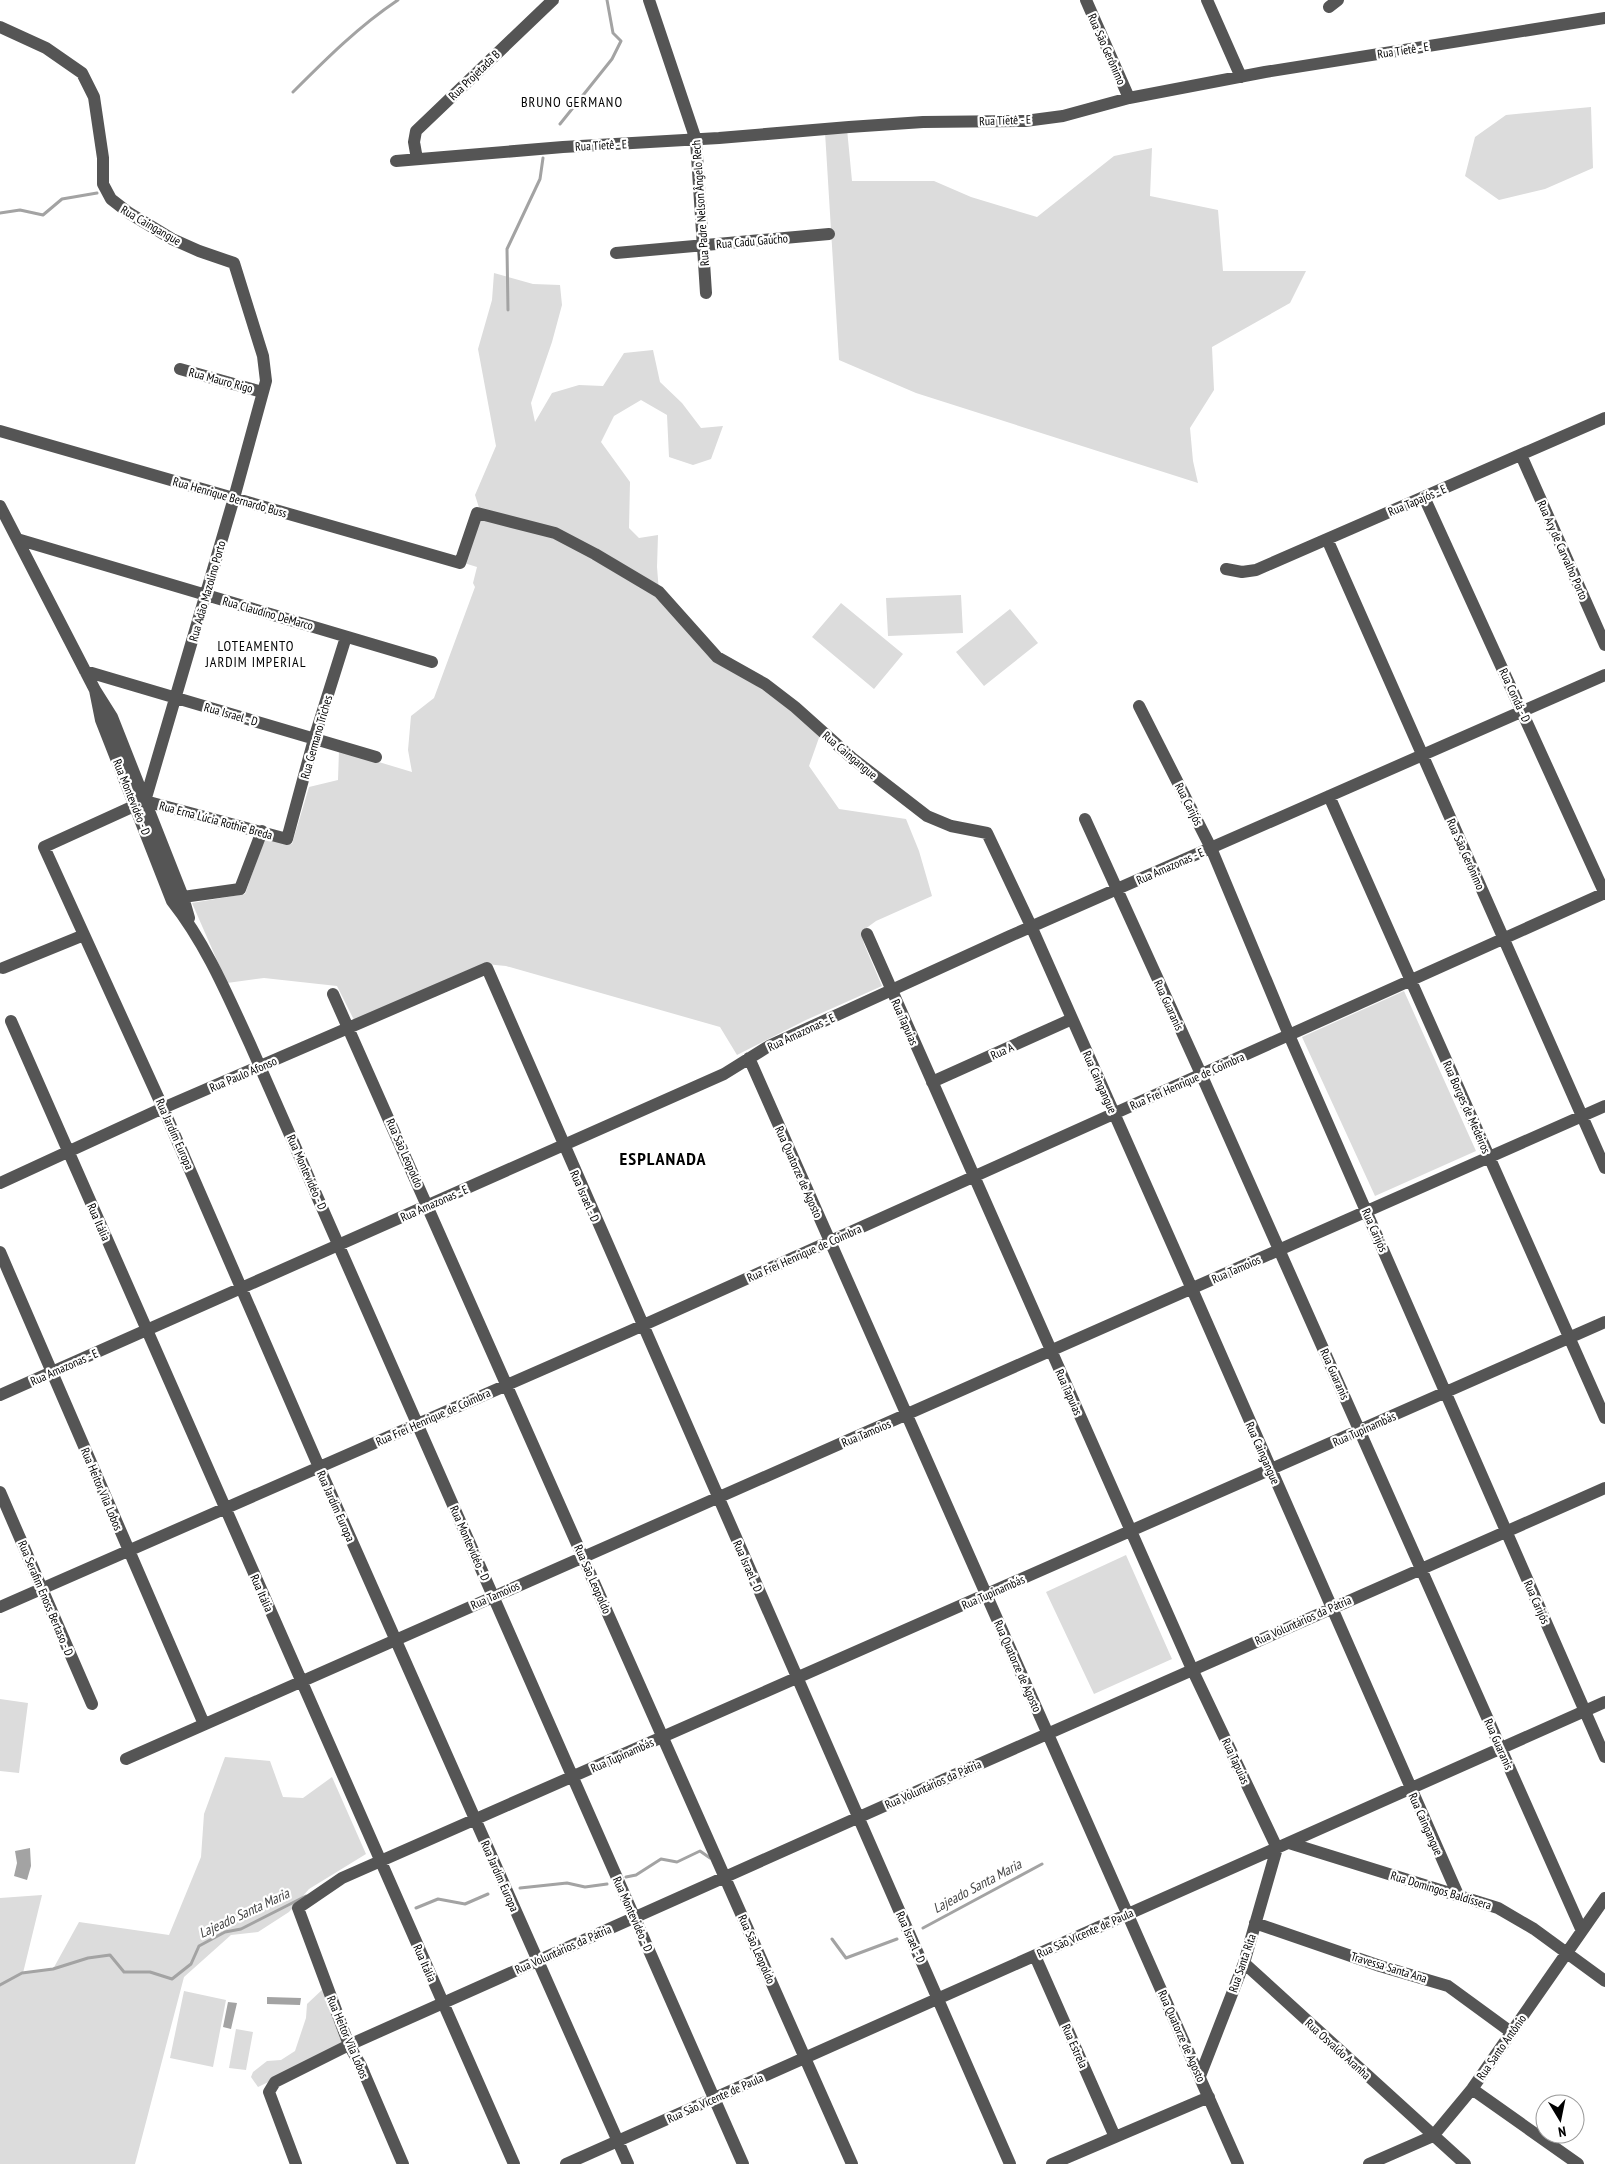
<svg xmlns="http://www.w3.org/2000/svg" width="1605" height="2164" viewBox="0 0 1605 2164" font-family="'PT Sans Narrow',sans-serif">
  <rect width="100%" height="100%" fill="#fff"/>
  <path fill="#dcdcdc" d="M1591,107L1593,168L1545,189L1499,200L1465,176L1475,137L1506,115Z
    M847,129L852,181H934L971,197L1037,217L1114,156L1152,148L1150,196L1218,210L1223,271H1306L1290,303L1212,347L1214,390L1190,428L1193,461L1198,483L916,393L839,360L825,132Z
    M494,273L533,284L560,285L562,305L552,342L531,403L535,422L552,393L579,385L603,386L624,353L653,350L660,382L682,403L701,428L723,426L711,459L693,465L669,457L667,415L641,400L614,416L601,442L630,482L629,528L639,538L658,535L657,567L659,592L717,657L821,732L809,766L839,809L906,819L919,851L932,896L876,921L861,932L864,944L882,986L806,1020L737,1055L720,1027L506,966L485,964L354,1020L337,986L264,978L227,983L192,903L245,894L265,837L292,844L309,787L338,780L339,750L412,772L408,750L411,716L434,698L475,587L473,583L477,567L464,563L481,514L475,495L496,446L478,349L492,300Z
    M961,595L963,633L888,636L886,598Z
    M841,603L903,654L874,689L812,637Z
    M1010,609L1038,643L984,686L956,652Z
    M1404,991L1476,1151L1375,1196L1302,1037Z
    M1126,1555L1172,1659L1094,1694L1046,1592Z
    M0,1699L28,1703L19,1773L0,1771Z
    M225,1757L270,1761L283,1797L303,1798L332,1777L366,1854L309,1889L289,1912L258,1932L231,1935L184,1977L135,2164H0V1898L42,1895L23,1973L53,1969L79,1922L169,1935L201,1857L204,1814Z
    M324,1988L346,2045L258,2087L251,2077L253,2072L267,2061L281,2060L295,2051L306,2018L307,2004Z
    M184,1991L226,2000L213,2067L170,2058Z
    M236,2029L253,2032L246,2070L229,2068Z"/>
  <path fill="#a3a3a3" d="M30,1848L31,1866L27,1880L14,1876L17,1863L15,1851Z
    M267,1997L301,1998L300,2005L267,2004Z
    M228,2002L237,2003L231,2029L223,2027Z"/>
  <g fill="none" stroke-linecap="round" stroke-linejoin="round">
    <path stroke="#a3a3a3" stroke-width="3" d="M293,92C326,59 359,26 398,0
      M560,124L612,59L621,41L613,33L607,0
      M0,213L20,210L43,215L62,199L97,193
      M508,310L507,249L540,179L543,158
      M626,1877L636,1875L661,1859L677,1862L700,1851L710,1858
      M520,1888L567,1883L585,1887L607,1884
      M416,1908L438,1899L465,1904L488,1894
      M923,1928L1042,1864
      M832,1939L846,1958L897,1939
      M0,1985L22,1973L53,1969L88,1958L110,1955L124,1972H150L172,1979L191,1964L199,1946L225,1932L241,1929L306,1896"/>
    <path stroke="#555" stroke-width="12" d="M649,0L696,140L706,293
      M1086,0L1129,98
      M1207,0L1241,77
      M1329,7L1338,0
      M0,27L46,48L82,73L94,97L103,158V184L111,199L129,213L172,239L199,251L234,263L263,356L266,381L234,498L145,801
      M417,159L414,142L416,131L553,0
      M396,161L563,147L719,138L849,127L923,122L1025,121L1063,116L1129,98L1265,72L1605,18
      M616,253L829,234
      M180,369L262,392
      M0,431L460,563L477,513L555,533L595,554L659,592L717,657L765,684L795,707L852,758L927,816L951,826L987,833L1031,926L1192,1289L1458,1895
      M1521,455L1605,645
      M1424,497L1605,894
      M0,506L95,690L112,717L183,897L189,918
      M17,539L432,662
      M1327,539L1605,1168
      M1226,569L1242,572L1256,570L1605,418
      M85,671L376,757
      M95,690L101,720L172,901C206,944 227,994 250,1044L743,2164
      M1139,706L1211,848L1289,1035L1605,1757
      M1329,796L1605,1418
      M145,801L44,847L163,1108L319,1467L628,2164
      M145,801L287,839L314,739L346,637
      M1085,819L1201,1074L1582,1931
      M183,897L240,889L262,831
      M867,934L1192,1669L1277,1848L1244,1963L1200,2076
      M3,968L84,935
      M333,994L852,2164
      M11,1021L514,2164
      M749,1058L1238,2164
      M932,1082L1072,1019
      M0,1183L163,1108L487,968L1010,2164
      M0,1252L204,1724
      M0,1395L724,1074L769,1046L1010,936L1605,675
      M0,1492L92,1704
      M0,1607L628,1332L1605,893
      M126,1759L1605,1106
      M1289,1843L1498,1908L1534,1929L1605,1981
      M1255,1923L1380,1966L1448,1986L1511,2032
      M1035,1956L1115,2137
      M1244,1963L1465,2164
      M1472,2089L1578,2164
      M296,2164L269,2092L275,2082L349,2045L884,1806L1605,1488
      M403,2164L361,2066L349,2045L298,1908L342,1878L1605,1322
      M566,2164L1605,1702
      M1052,2164L1209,2097
      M1369,2164L1433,2136L1472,2089L1605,1898"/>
  </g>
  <g text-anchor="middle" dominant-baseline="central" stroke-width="4.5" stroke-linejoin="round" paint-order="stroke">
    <g font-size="12" fill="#000" stroke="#fff">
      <text transform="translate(1107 49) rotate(66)">Rua São Gerônimo</text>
      <text transform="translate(1403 50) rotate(-9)">Rua Tietê - E</text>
      <text transform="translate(474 75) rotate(-44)">Rua Projetada B</text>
      <text transform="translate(1005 120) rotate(-2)">Rua Tietê - E</text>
      <text transform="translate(601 145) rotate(-3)">Rua Tietê - E</text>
      <text transform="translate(700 203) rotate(-94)">Rua Padre Nelson Ângelo Rech</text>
      <text transform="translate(151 225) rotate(30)">Rua Caingangue</text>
      <text transform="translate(752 241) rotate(-5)">Rua Cadu Gaúcho</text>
      <text transform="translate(221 380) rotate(15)">Rua Mauro Rigo</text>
      <text transform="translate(230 497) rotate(16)">Rua Henrique Bernardo Buss</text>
      <text transform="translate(1417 500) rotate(-23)">Rua Tapajós - E</text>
      <text transform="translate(1563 550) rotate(66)">Rua Ary de Carvalho Porto</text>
      <text transform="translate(207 591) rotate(-74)">Rua Adão Mazolino Porto</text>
      <text transform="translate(268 613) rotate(16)">Rua Claudino DeMarco</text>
      <text transform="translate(1515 695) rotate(65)">Rua Condá - D</text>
      <text transform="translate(231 714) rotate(16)">Rua Israel - D</text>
      <text transform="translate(316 737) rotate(-74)">Rua Germano Triches</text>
      <text transform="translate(850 755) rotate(40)">Rua Caingangue</text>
      <text transform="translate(132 797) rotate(68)">Rua Montevidéo - D</text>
      <text transform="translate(1189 804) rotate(63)">Rua Carijós</text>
      <text transform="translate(216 820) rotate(15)">Rua Erna Lúcia Rothie Breda</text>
      <text transform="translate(1466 854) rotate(66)">Rua São Gerônimo</text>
      <text transform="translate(1170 866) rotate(-24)">Rua Amazonas - E</text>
      <text transform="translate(1169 1005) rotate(65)">Rua Guaranis</text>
      <text transform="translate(905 1022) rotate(66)">Rua Tapuias</text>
      <text transform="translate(801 1032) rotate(-25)">Rua Amazonas - E</text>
      <text transform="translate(1002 1051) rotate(-24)">Rua A</text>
      <text transform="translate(243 1074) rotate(-23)">Rua Paulo Afonso</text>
      <text transform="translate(1187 1081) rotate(-24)">Rua Frei Henrique de Coimbra</text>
      <text transform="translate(1100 1082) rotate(66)">Rua Caingangue</text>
      <text transform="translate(1467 1107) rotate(66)">Rua Borges de Medeiros</text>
      <text transform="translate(175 1134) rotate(66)">Rua Jardim Europa</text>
      <text transform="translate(405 1153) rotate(66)">Rua São Leopoldo</text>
      <text transform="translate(307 1172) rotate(66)">Rua Montevidéo - D</text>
      <text transform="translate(799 1172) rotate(66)">Rua Quatorze de Agosto</text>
      <text transform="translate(585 1196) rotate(66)">Rua Israel - D</text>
      <text transform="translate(434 1203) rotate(-24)">Rua Amazonas - E</text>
      <text transform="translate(99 1222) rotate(66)">Rua Itália</text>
      <text transform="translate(1375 1230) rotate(66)">Rua Carijós</text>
      <text transform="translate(804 1253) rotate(-24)">Rua Frei Henrique de Coimbra</text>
      <text transform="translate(1236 1269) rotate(-24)">Rua Tamoios</text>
      <text transform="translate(64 1367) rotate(-24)">Rua Amazonas - E</text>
      <text transform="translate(1335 1374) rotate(66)">Rua Guaranis</text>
      <text transform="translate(1069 1392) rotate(66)">Rua Tapuias</text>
      <text transform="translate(433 1417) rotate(-24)">Rua Frei Henrique de Coimbra</text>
      <text transform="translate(1364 1429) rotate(-24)">Rua Tupinambás</text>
      <text transform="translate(866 1433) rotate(-23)">Rua Tamoios</text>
      <text transform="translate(1263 1453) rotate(66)">Rua Caingangue</text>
      <text transform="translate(102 1489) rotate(67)">Rua Heitor Vila Lobos</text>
      <text transform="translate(336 1506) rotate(66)">Rua Jardim Europa</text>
      <text transform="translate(470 1543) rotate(66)">Rua Montevidéo - D</text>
      <text transform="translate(748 1566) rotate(66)">Rua Israel - D</text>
      <text transform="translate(593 1579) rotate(66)">Rua São Leopoldo</text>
      <text transform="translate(993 1592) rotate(-24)">Rua Tupinambás</text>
      <text transform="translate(262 1593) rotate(66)">Rua Itália</text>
      <text transform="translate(495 1595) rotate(-24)">Rua Tamoios</text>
      <text transform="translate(46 1598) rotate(67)">Rua Serafim Enoss Bertaso - D</text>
      <text transform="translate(1537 1602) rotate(66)">Rua Carijós</text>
      <text transform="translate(1303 1620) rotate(-24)">Rua Voluntários da Pátria</text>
      <text transform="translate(1018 1666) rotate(66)">Rua Quatorze de Agosto</text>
      <text transform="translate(1499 1744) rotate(66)">Rua Guaranis</text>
      <text transform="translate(622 1755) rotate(-24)">Rua Tupinambás</text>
      <text transform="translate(1236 1761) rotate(65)">Rua Tapuias</text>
      <text transform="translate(933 1784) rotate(-24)">Rua Voluntários da Pátria</text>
      <text transform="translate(1426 1824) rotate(66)">Rua Caingangue</text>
      <text transform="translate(500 1876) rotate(66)">Rua Jardim Europa</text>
      <text transform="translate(1441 1890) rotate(17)">Rua Domingos Baldissera</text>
      <text transform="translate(633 1914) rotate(66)">Rua Montevidéo - D</text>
      <text transform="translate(1085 1933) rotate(-24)">Rua São Vicente de Paula</text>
      <text transform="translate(911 1937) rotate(66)">Rua Israel - D</text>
      <text transform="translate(563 1949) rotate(-24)">Rua Voluntários da Pátria</text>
      <text transform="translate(757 1949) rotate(66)">Rua São Leopoldo</text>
      <text transform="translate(425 1963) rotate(66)">Rua Itália</text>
      <text transform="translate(1242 1963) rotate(-71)">Rua Santa Rita</text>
      <text transform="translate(1389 1967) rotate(17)">Travessa Santa Ana</text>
      <text transform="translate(1182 2036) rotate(66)">Rua Quatorze de Agosto</text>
      <text transform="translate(348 2037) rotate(67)">Rua Heitor Vila Lobos</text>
      <text transform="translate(1075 2046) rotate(66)">Rua Estrela</text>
      <text transform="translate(1501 2047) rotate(-55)">Rua Santo Antônio</text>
      <text transform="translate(1338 2049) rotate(42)">Rua Osvaldo Aranha</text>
      <text transform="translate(715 2098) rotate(-24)">Rua São Vicente de Paula</text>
    </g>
    <g font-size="14" letter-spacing="1" fill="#000" stroke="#fff">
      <text x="572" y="102">BRUNO GERMANO</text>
      <text x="256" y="646">LOTEAMENTO<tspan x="256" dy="16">JARDIM IMPERIAL</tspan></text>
    </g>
    <g font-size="14" font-style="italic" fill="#444" stroke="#fff">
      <text transform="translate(977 1886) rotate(-28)">Lajeado Santa Maria</text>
      <text transform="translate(244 1913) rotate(-25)">Lajeado Santa Maria</text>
    </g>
    <g font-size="18" font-weight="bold" letter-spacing="1" fill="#000" stroke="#fff">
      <text x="663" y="1158">ESPLANADA</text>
    </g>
  </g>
  <g transform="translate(1560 2119) rotate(170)"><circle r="24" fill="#ffffff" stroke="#999999"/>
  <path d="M0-4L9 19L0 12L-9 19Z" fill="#000000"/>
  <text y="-8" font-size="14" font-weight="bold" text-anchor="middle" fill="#000000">N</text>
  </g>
</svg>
